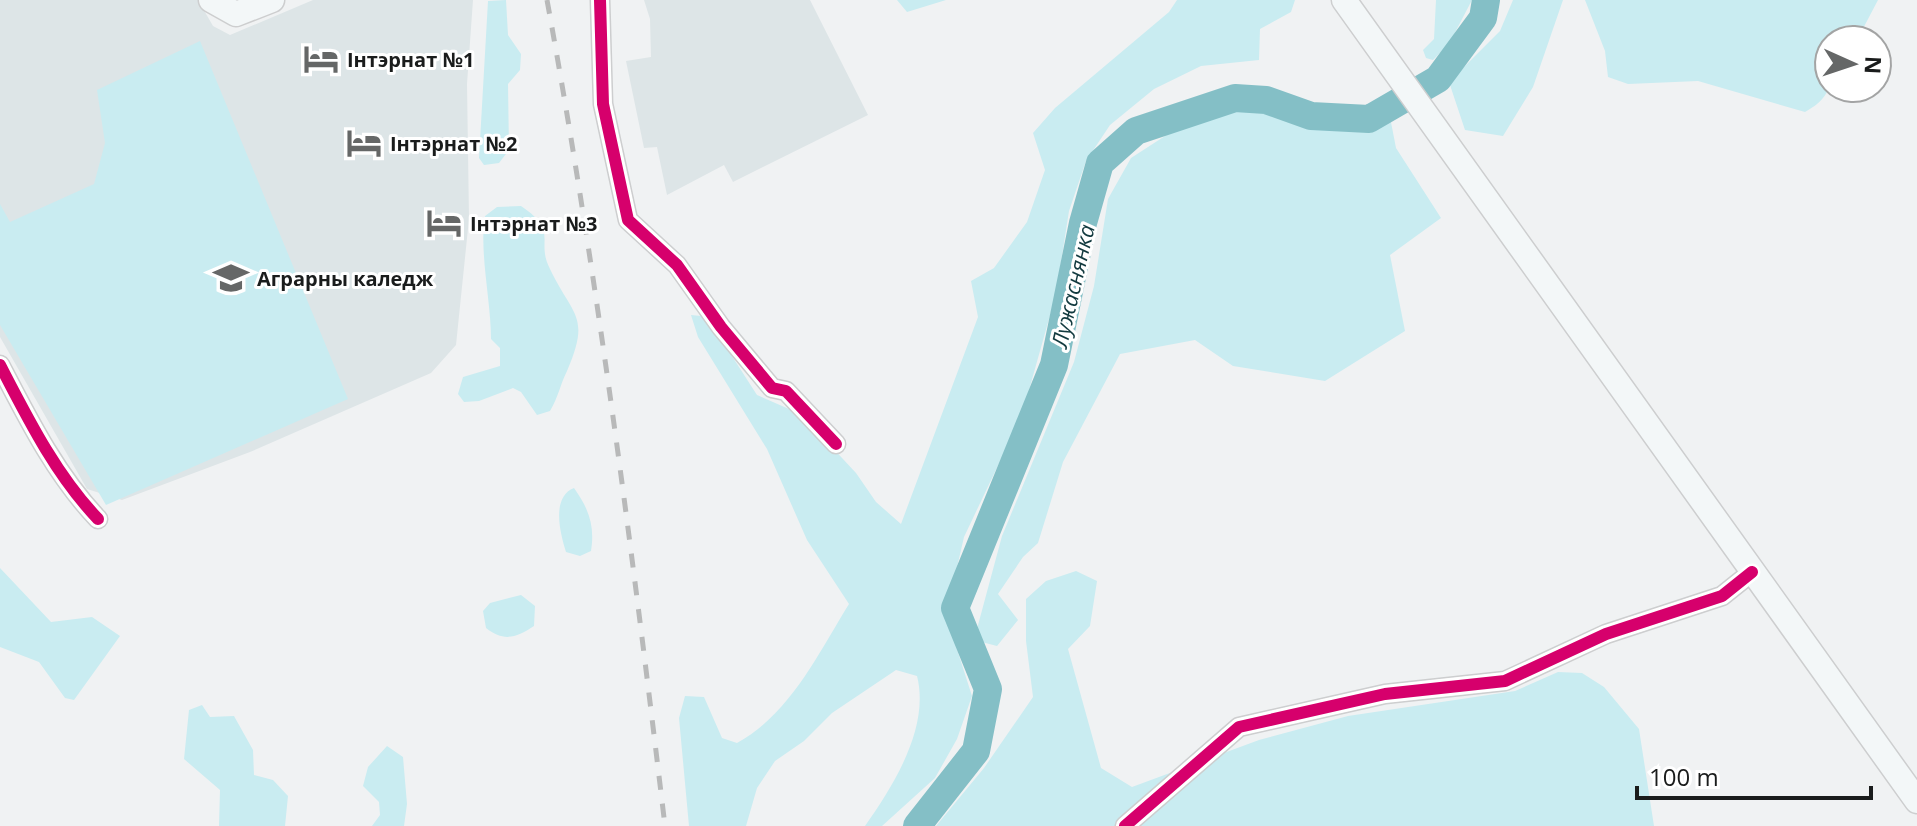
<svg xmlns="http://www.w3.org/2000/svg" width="1917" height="826" viewBox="0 0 1917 826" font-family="'Open Sans',sans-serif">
  <rect width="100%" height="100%" fill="#f0f2f3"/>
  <path fill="#dde5e7" d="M0,0H198L213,26L230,35L313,0H473L467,84L469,219L456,345L431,373L250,452L122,500L87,489L0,337Z
    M644,0H810L868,115L733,182L724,165L667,195L657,147L644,148L626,61L651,57L650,19Z"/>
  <path fill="#c9ecf1" d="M506,0L508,35L521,54L520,70L508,84L509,150L499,163L484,165L479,158L488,1Z
    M897,0H946L907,12Z
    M1177,0H1295L1291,12L1260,29L1259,60L1201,66L1154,89L1110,125L1086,161L1069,211L1056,294L1022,415L964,537L946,615L972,696L957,739L935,778L882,826H865C894,785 930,727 917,676L896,670L832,713L804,741L775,761L757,788L746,826H689L679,718L685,696L704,697L722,738L737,743C790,714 818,654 849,604L807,540L767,449L698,337L691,315L701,316L719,336L757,395L789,409L815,429L856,473L876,502L901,524L978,317L971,281L994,268L1027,222L1045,170L1033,133L1055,108L1169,12Z
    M1436,0H1472L1449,44L1433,60L1426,58L1423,50L1434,39Z
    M1513,0H1563L1533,87L1503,136L1465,130L1449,82L1500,31Z
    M1585,0H1878L1857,40H1829C1829,77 1839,93 1805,112L1698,81L1628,84L1608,77L1605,51Z
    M200,41L348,399L106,505L0,325V204L10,222L94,184L105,143L97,90Z
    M1216,103L1277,107L1329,122L1390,117L1396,148L1441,218L1390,255L1405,331L1325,381L1233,366L1195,340L1120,354L1063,462L1038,543L1023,557L998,594L1018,620L997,646L974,640L1002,536L1074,362L1094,286L1108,199L1131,158Z
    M521,206C560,232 535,240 550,269C573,317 591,315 567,371C560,385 558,398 550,411L537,415L521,392L513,388L479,401L464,402L458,394L463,377L500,366V348L491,339C491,300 479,252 485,216L497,207Z
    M574,488C589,509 595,526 591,551L580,556L566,552C560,533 551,497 574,488Z
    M0,568L51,622L92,617L120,636L74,700L65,698L39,662L0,647Z
    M1076,571L1097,581L1090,626L1068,649L1101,768L1132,787L1259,740L1348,716L1515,691L1558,672L1582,673L1604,687L1639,729L1654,826H936L984,768L1033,697L1026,641V599L1046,581Z
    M521,595L535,606L534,626C516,638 504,642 486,628L483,611L490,603Z
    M202,705L210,717L234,716L253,750L254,775L273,780L288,796L285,826H219L220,790L184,759L189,710Z
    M387,746L403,757L407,804L404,826H372L380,815L379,802L363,786L368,767Z"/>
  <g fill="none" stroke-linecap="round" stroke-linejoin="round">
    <path stroke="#84bfc6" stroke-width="28" d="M917,826L976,751L988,689L955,608L1054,365L1083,223L1100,163L1136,131L1235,98L1266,100L1311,116L1369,119L1438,79L1483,18L1486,0"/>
    <g stroke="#cdcecf" stroke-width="21">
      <path id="street" d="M600,0L603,104L628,220L677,265L721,327L772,388L786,391L836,444
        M0,365C28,419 56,475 98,519
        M1125,826L1239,727L1385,694L1505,681L1606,634L1722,596L1752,572"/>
    </g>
    <g stroke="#cdcecf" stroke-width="27">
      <path id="secondary" d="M211,0L236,14L272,0
        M1344,0L1917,801"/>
    </g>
    <use href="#street" stroke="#fdfdfd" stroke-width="18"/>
    <use href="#secondary" stroke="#f3f7f8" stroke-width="24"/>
    <path stroke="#b8b9b9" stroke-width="5" stroke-dasharray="14 14" stroke-linecap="butt" d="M547,0C597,274 632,550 665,826"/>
    <g stroke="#fff" stroke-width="17">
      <path id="cycleway" d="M600,0L603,104L628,220L677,265L721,327L772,388L786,391L836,444
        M0,365C28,419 56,475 98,519
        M1125,826L1239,727L1385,694L1505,681L1606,634L1722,596L1752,572"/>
    </g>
    <use href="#cycleway" stroke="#d6006c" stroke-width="12"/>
  </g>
  <defs>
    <g id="hotel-bare" transform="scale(2.76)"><path d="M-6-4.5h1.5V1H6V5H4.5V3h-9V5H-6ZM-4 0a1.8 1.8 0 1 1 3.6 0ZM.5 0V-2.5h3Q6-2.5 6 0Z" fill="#656767" stroke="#fff" stroke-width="2.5" paint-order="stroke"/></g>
    <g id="university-bare" transform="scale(2.76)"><path d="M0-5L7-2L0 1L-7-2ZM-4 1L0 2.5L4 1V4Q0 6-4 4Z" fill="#656767" stroke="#fff" stroke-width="2.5" paint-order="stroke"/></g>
  </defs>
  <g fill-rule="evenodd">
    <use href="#hotel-bare" x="321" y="59"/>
    <use href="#hotel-bare" x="364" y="143"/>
    <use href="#hotel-bare" x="444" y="223"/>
    <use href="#university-bare" x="231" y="278"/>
  </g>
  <g text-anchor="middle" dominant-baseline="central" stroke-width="6" stroke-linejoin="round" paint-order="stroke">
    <g font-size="20" font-weight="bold" fill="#1a1c1c" stroke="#fff" text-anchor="start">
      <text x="347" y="59">Інтэрнат №1</text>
      <text x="390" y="143">Інтэрнат №2</text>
      <text x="470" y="223">Інтэрнат №3</text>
      <text x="257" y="278">Аграрны каледж</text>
    </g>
    <g font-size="22" font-style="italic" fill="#123a3f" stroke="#fff">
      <text transform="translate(1072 286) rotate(-77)">Лужаснянка</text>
    </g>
  </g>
  <g transform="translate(1853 64) rotate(93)"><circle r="38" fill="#ffffff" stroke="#a3a4a4" stroke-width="2"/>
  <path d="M0-6L14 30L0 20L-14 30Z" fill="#656767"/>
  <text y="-12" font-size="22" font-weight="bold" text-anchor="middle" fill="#1a1c1c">N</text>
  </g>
  <path d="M1637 786v12h234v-12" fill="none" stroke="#1a1c1c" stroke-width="4"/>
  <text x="1649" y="786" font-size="24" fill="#1a1c1c" stroke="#ffffff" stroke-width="6" paint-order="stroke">100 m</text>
</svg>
